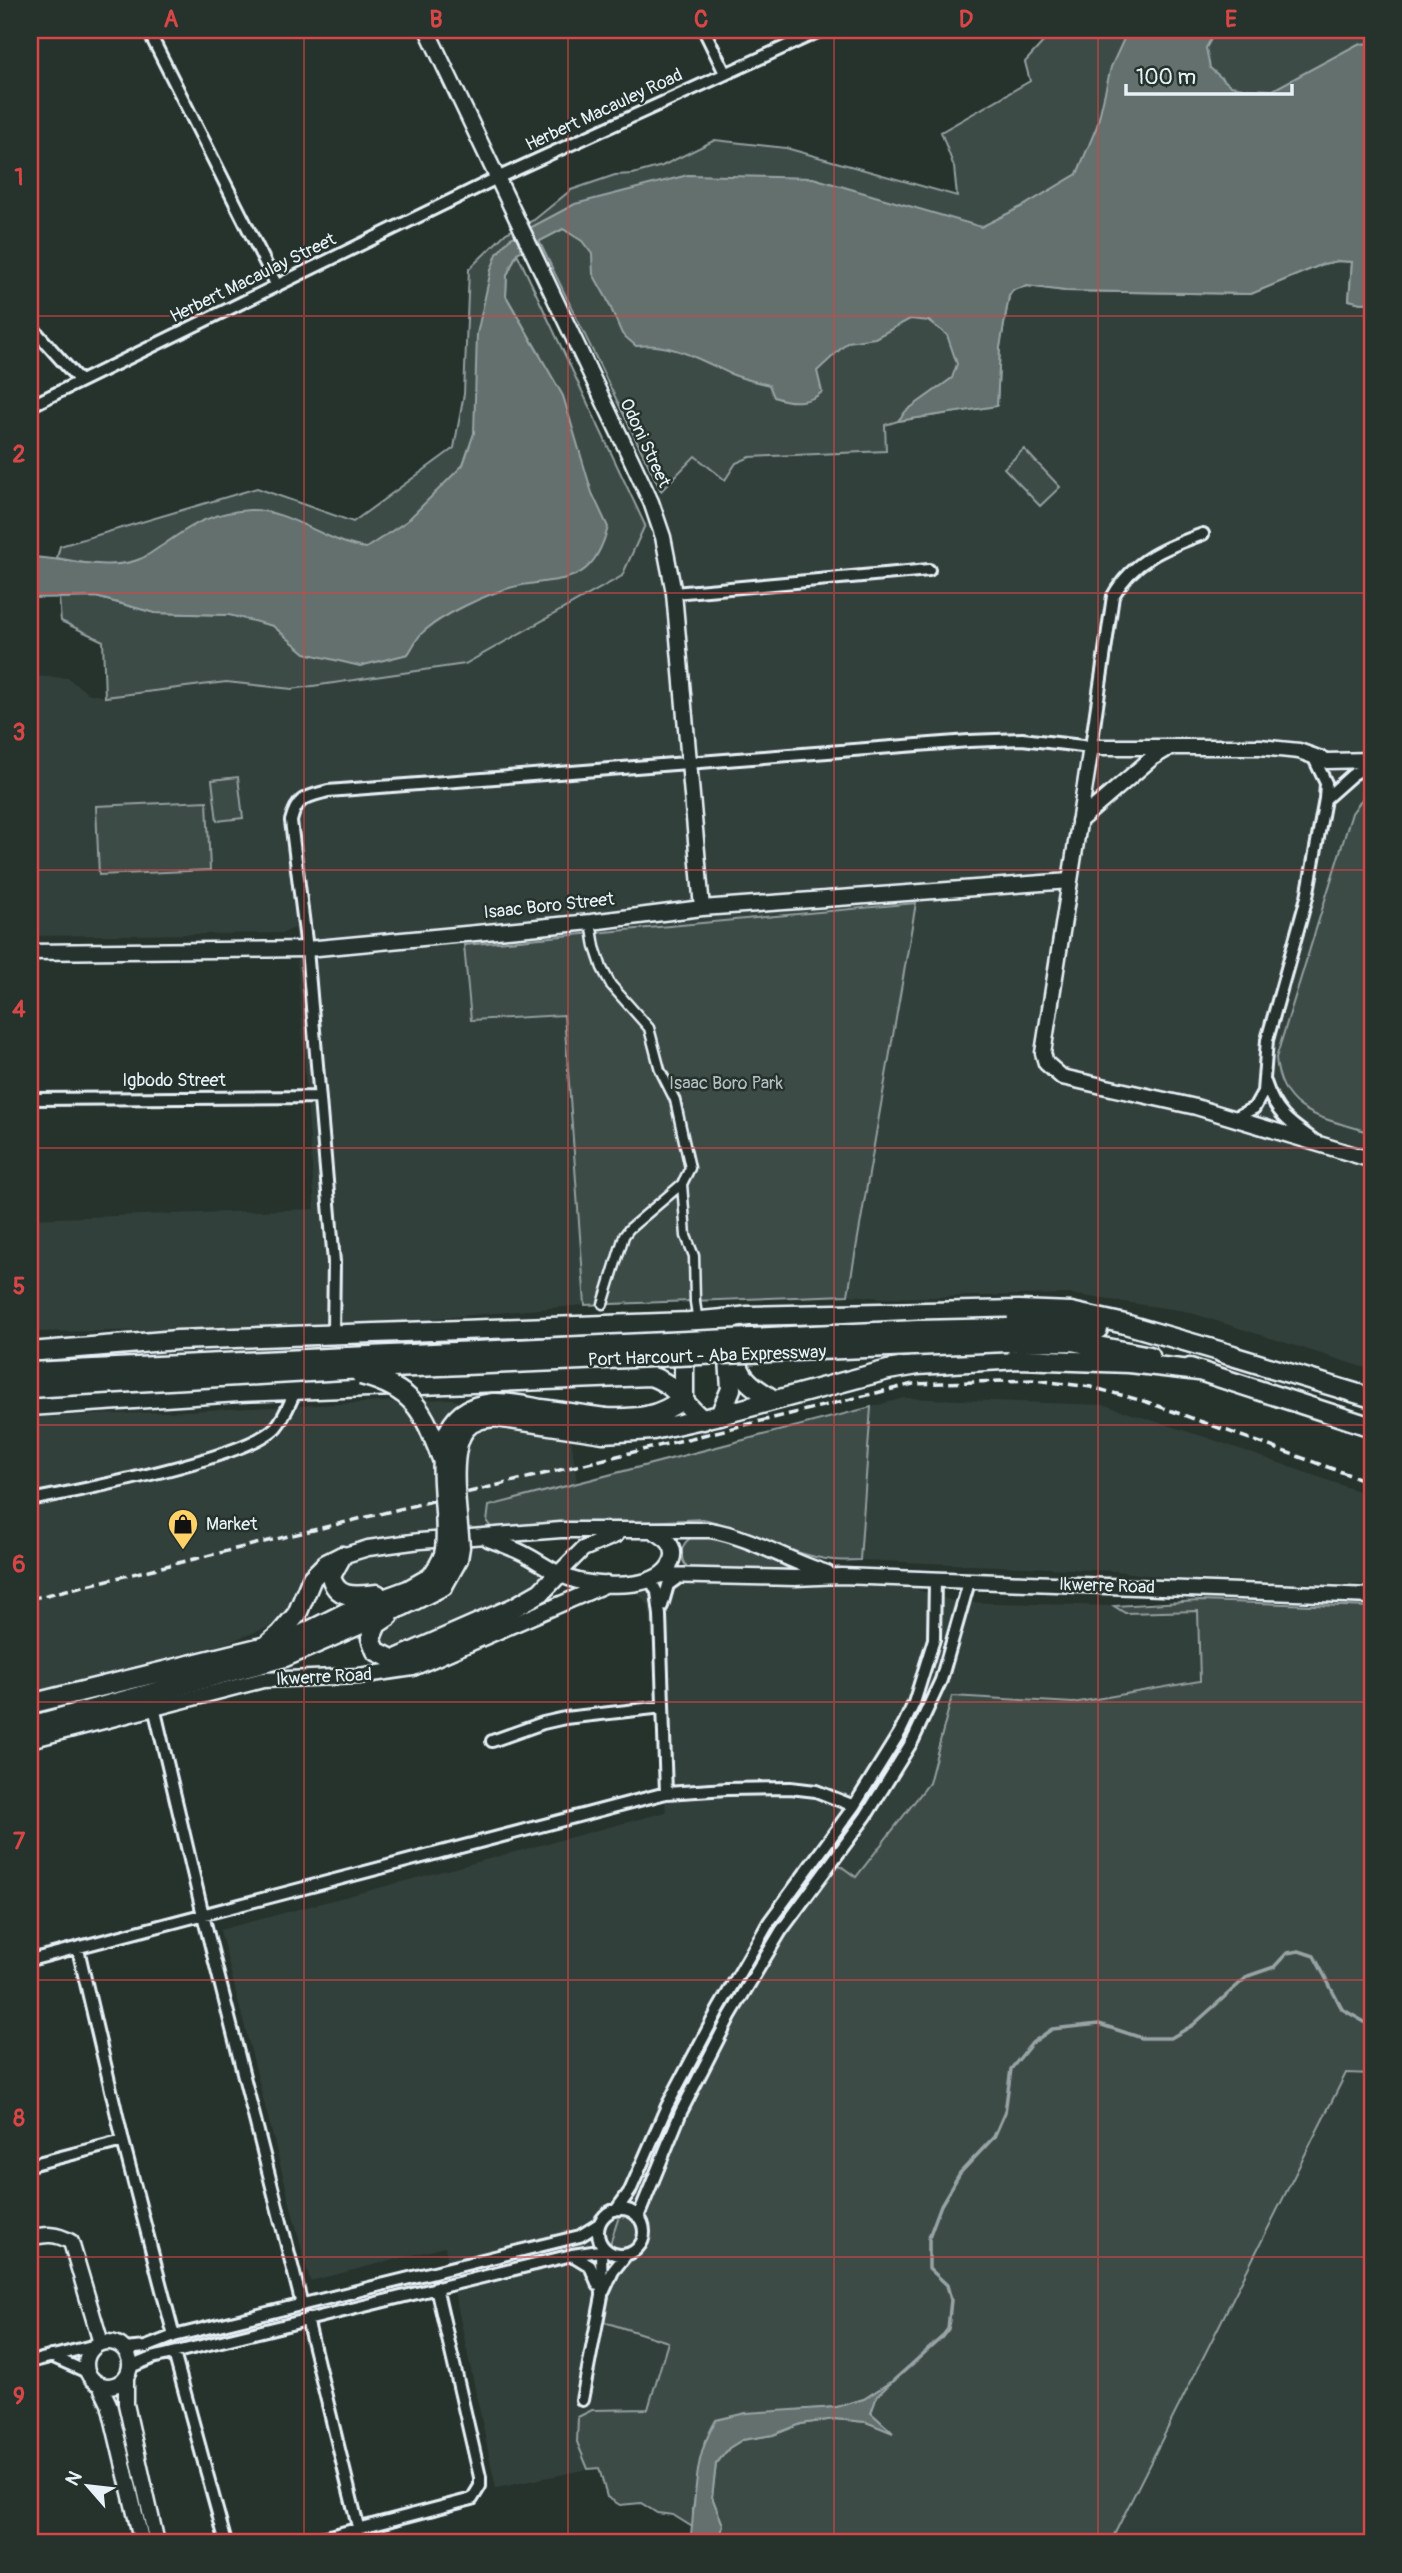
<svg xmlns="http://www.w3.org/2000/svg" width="1402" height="2573" viewBox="0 0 1402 2573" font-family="Pangolin,sans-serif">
  <rect width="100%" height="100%" fill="#26332d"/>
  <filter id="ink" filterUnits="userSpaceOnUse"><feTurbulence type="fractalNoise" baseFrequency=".0143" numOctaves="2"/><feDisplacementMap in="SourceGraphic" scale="14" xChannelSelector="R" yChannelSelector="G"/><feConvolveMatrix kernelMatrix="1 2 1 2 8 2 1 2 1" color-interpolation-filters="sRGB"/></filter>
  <g filter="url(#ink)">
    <path fill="#333f3a" d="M1338,261L1352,262L1349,300L1361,303L1372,302V560L1369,577L1372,622V1370L1185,1311L1070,1294L883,1298L848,1295L585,1305L324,1328L30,1332V1219L315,1209L295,928L283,933L30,936V676L68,678L87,693L106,697L226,682L292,689L621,576L661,491L695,456L736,463L750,457L885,451V426L1000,376V347L1009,296L1012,290L1027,286L1065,291L1250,294L1323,264Z
      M904,1398L1104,1405L1211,1439L1372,1496V1585L1171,1578L1116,1571L860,1560L871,1407Z
      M451,1399L571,1438L577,1483L489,1506L493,1530L354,1543L318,1558L304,1576L293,1606L277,1624L226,1643L30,1693V1418Z
      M482,1543L504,1551L547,1574L534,1588L398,1653L383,1651L377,1637L388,1625L439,1602L459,1581L458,1576L432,1567L419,1577L354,1589L343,1586L339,1575L344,1565L371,1557L431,1546Z
      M691,1580L912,1588L956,1602L1114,1606L1125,1613L1198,1611L1200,1682L1073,1703L952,1696L929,1783L855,1877L820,1851L648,2409L592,2410L577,2442L588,2469L496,2488L445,2247L310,2281L220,1930L666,1812L649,1605L637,1593Z
      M1346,2072L1372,2074V2543H1110Z"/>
    <path fill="#3e4b47" stroke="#939ea0" stroke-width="2" d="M1054,30H1148L1135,172L981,227L939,217L688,175L497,254L496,532L165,578L57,558L60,546L257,488L353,522L454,448L464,394L469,269L506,233L534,220L571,190L615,175L633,174L662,166L715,140L786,148L957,196L954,167L941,132L1030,81L1025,62Z
      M1200,30H1372V302L1361,303L1349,300L1352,262L1338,261L1323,264L1251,294L1065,291L1027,286L1013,290L1009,296L1000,347L997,406L898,421L885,425L886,451L750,457L736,463L725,480L695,456L661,491L539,241L563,229L1049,273Z
      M517,253L645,525L622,576L465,664L292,689L226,682L105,697L103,641L61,621L59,598L96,597L155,613L229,615L379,610L540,355L506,296L507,275Z
      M1024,449L1060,487L1040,506L1004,468Z
      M238,777L243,818L217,821L212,780Z
      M1372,785V1133C1326,1118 1281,1116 1276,1058L1352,813Z
      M207,801L210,870L99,875L96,806Z
      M916,903L848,1295L585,1305L564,1015L471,1020L464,945Z
      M871,1407L860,1560C851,1560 841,1561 833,1560C788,1555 747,1529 703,1519L493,1530L487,1522L489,1506Z
      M713,1536L738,1542L791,1569L787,1571L691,1569C680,1564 678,1548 689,1539C694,1535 706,1536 713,1536Z
      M1199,1601L1372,1607V2074L1346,2073L1110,2543H719L723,2525L712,2497L716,2464L729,2448L742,2440L773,2435L801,2424L834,2419L866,2422L891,2431L871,2413L877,2396L890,2382L864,2399L837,2407L797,2410L705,2440L693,2509L694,2528L673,2515L657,2513L641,2503L620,2505L607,2497L599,2468L588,2469L577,2442L578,2417L592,2410L648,2409L668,2342L601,2321L611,2241L624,2201L769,1920L820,1851L856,1877L929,1783L952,1696L1073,1703L1200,1681L1198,1611L1125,1613L1114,1606Z"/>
    <path fill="#636f6d" stroke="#98a3a5" stroke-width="2" d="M1128,30H1216L1206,48L1210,68L1231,86L1249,89L1273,90L1358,44L1372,43V302L1361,303L1349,300L1352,262L1338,261L1323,264L1251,294L1065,291L1027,286L1013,290L1009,296L1000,347L997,406L898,421L906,411L952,378L957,364L947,335L929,321L910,319L875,338L848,342L817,371L822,392C809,404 790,403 774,397L769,385C757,382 743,379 731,374C700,360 672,342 636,346L622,334L607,299L593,274L592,254L582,241L563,229L517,253L507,275L506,296L563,396L592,493L608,527C591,591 560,575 509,588C485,595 442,615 423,632C417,637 413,647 408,654L360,666L305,653L273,626L229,615L155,613L96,597L30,598V557C63,558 111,572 140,559C148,556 156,549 163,545C193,524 212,512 250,510C288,509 327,543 366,548L407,521L463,465L474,433L477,334L491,270L497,254L509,239L575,204L688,175L813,178L981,227L1023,206L1077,174L1097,126L1111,67Z
      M894,2380L877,2396L871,2413L893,2433L866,2422L834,2419L801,2424L773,2435L742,2440L729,2448L716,2464L712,2497L723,2525L719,2543H689C693,2530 692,2519 694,2505C697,2472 699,2449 716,2420L746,2413L837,2407L864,2399Z"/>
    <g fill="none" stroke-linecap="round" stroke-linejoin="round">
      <path stroke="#98a3a5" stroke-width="3.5" d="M893,2381L941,2338L948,2329L951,2300L947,2285L929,2268V2237L941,2205L960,2173L994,2137L1005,2112L1011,2069L1032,2043L1052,2029L1099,2024L1142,2038H1171L1193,2025L1248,1976L1274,1967L1287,1953L1299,1951L1314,1956L1342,2009L1368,2024L1372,2023"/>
      <g stroke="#e8f1f8" stroke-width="13">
        <path id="pedestrian" d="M591,922L595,947L602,968L611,985L649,1028L660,1070L675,1100L690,1168L682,1184L686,1236L694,1256L695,1302L698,1322
          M603,1304L624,1236L629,1229L682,1184"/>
      </g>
      <g stroke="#e8f1f8" stroke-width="16">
        <path id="minor" d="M148,30L277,286
          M704,30L725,73
          M30,325L79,380
          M30,406L497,178L822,30
          M674,593L929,570
          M1325,799L1352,775L1372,763
          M1265,1082C1275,1113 1289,1123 1314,1140
          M30,1099L319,1097
          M1234,1118L1254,1108L1263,1092L1267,1040L1307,897L1325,799L1326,783L1312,754
          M333,1335L334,1262L307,949L291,821C297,797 306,797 328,791L969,741L1022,739L1091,747L1113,596C1133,560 1166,547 1203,534
          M30,1500C77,1491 247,1458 276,1427C285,1417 290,1402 296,1390
          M650,1579L657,1592L660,1615L666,1793
          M662,1606L668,1585L682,1575
          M154,1707L203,1915L302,2305
          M492,1741L543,1723L565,1718L663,1707
          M78,1949L123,2141L174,2336
          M30,1960L666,1793L727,1789L790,1788L816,1791L854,1806
          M30,2165L123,2141
          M598 2232a23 23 0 1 1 46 0a23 23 0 1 1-46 0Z
          M617,2209L630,2191L667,2106L718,2010L769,1922L854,1806L900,1732L914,1703L934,1639L935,1581
          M638,2217L681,2112L730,2016L781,1931L866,1816L913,1740L941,1680L969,1582
          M572,2255L590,2266L598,2285
          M604,2291L613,2271L626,2255
          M307,2319L362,2543
          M124,2349L146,2347L174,2336L580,2236L599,2224
          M174,2353L226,2543
          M51,2356L87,2372
          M30,2362L96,2345
          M130,2367L152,2358L572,2255L606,2250
          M582,2400L602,2296L601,2250
          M30,2541V2543
          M303,2543L472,2499L480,2486V2477L436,2287"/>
      </g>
      <g stroke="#e8f1f8" stroke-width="19">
        <path id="tertiary" d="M427,30L632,461L651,502L663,537L674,593L702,908
          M1372,760L1327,761L1299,751L1260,747H1091L1043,1053L1046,1063L1062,1077L1196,1107L1372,1160
          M1079,821L1152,758L1167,749
          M30,952L307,949L591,922L702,908L1070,881
          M488,1539C502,1544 516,1549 528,1556C546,1566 562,1578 583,1582C608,1586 661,1590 672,1560C677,1545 664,1537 653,1531
          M342,1556L368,1548L420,1541L561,1530H710C752,1537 787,1561 827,1573
          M558,1574L583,1549L616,1535
          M660,1575L795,1578L841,1576L1372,1596
          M30,1740L263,1680L359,1676L413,1668L607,1584
          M30,2238C46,2234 56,2233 71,2242L101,2343
          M86 2364a22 22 0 1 1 44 0a22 22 0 1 1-44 0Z
          M126,2377V2404L157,2543
          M100,2385L109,2404L142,2543"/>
      </g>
      <g stroke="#e8f1f8" stroke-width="23">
        <path id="primary" d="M30,1352L177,1340L689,1322L724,1319L727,1328L731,1389L720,1415L653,1430L603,1433
          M684,1398V1342
          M30,1406L239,1392L650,1376C678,1385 682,1404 703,1420
          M605,1418C637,1419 658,1418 684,1398
          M342,1556L331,1576C336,1600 357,1596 377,1594
          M389,1616L377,1624L371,1638L376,1651L394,1660L513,1608L541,1592L558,1574
          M267,1645L280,1634L297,1614L312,1578L326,1564L342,1556
          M30,1704L291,1640L345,1613L408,1590L431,1577
          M30,1726L285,1657L403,1606L443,1586"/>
      </g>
      <g stroke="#e8f1f8" stroke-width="23">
        <path id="trunk" d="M724,1319L748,1316L1019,1310L1071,1312L1125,1324L1233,1355
          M1008,1328L1076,1326L1098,1329
          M739,1338C731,1373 747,1383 774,1400
          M1008,1342L1071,1341L1150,1356
          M1222,1353L1372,1398
          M1190,1368L1372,1427
          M720,1415L888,1370L918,1365L1019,1359L1129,1363L1199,1371"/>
      </g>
      <use href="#pedestrian" stroke="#26332d" stroke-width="8"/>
      <use href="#minor" stroke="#26332d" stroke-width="10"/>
      <use href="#tertiary" stroke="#26332d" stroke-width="14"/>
      <use href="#primary" stroke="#26332d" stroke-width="18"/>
      <use href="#trunk" stroke="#26332d" stroke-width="18"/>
      <path stroke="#e8f1f8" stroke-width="3.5" stroke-dasharray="10 5" stroke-linecap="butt" d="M30,1599L913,1384L1034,1380L1091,1387L1147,1402L1372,1483"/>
      <g stroke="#e8f1f8" stroke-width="23" stroke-linecap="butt">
        <path id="primary-bridge" d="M431,1577C437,1568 444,1560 445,1549C452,1500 416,1411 493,1403C509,1402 525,1406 541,1409C562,1412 584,1415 605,1418
          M443,1586L458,1559L460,1547C458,1518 446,1450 466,1428C474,1419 485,1418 496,1417L603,1433"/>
      </g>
      <g stroke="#e8f1f8" stroke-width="23" stroke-linecap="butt">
        <path id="trunk-bridge" d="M30,1372L918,1330L1008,1328
          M361,1375C415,1389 423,1411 442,1459
          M30,1388L344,1370L1008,1342"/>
      </g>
      <use href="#primary-bridge" stroke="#26332d" stroke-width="18"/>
      <use href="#trunk-bridge" stroke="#26332d" stroke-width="18"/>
    </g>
  </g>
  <path fill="none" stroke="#d94647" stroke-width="2" stroke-opacity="0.55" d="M304,30V2543M568,30V2543M834,30V2543M1098,30V2543M30,316H1372M30,593H1372M30,870H1372M30,1148H1372M30,1425H1372M30,1702H1372M30,1980H1372M30,2257H1372"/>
  <defs>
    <g id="shop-pin" transform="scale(1.575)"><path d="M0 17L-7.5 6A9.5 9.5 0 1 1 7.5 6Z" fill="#ffd166" stroke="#26332d"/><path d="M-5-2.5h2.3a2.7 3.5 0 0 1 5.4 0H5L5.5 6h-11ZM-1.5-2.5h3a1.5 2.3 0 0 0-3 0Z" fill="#111"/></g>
  </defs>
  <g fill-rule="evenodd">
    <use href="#shop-pin" x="183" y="1524"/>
  </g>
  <g text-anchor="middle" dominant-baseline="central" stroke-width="5" stroke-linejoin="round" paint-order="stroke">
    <g font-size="18" fill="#e8f1f8" stroke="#26332d">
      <text transform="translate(604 110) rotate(-25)">Herbert Macauley Road</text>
      <text transform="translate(253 278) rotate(-26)">Herbert Macaulay Street</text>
      <text transform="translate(645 443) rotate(65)">Odoni Street</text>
      <text transform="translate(549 906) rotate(-6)">Isaac Boro Street</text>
      <text x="174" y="1080">Igbodo Street</text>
      <text transform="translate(707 1356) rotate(-2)">Port Harcourt - Aba Expressway</text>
      <text transform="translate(1107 1586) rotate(2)">Ikwerre Road</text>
      <text transform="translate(324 1677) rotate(-3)">Ikwerre Road</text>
    </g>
    <g font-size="18" fill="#b5bfc3" stroke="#26332d">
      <text x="726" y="1083">Isaac Boro Park</text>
    </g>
    <g font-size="18" fill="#e8f1f8" stroke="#26332d" text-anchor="start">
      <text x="206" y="1524">Market</text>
    </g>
  </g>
  <rect width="1402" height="2573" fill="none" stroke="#26332d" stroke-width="77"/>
  <g transform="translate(88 2486) rotate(298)" stroke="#26332d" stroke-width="5" paint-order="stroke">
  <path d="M0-5L12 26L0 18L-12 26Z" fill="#e8f1f8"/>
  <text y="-10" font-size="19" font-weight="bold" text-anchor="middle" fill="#e8f1f8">N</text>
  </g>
  <path d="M1126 84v10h166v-10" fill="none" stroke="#e8f1f8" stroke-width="3.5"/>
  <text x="1136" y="84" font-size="21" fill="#e8f1f8" stroke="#26332d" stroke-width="5" paint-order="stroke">100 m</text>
  <rect x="38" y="38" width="1326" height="2496" fill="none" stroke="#d94647" stroke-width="2.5"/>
  <g font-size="23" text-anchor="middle" font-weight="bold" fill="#d94647">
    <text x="171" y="27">A</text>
    <text x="436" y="27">B</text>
    <text x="701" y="27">C</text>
    <text x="966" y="27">D</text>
    <text x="1231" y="27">E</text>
    <text x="19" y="185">1</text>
    <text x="19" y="462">2</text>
    <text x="19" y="740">3</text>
    <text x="19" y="1017">4</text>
    <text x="19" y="1294">5</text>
    <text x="19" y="1572">6</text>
    <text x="19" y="1849">7</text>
    <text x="19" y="2126">8</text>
    <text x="19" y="2404">9</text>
  </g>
</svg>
